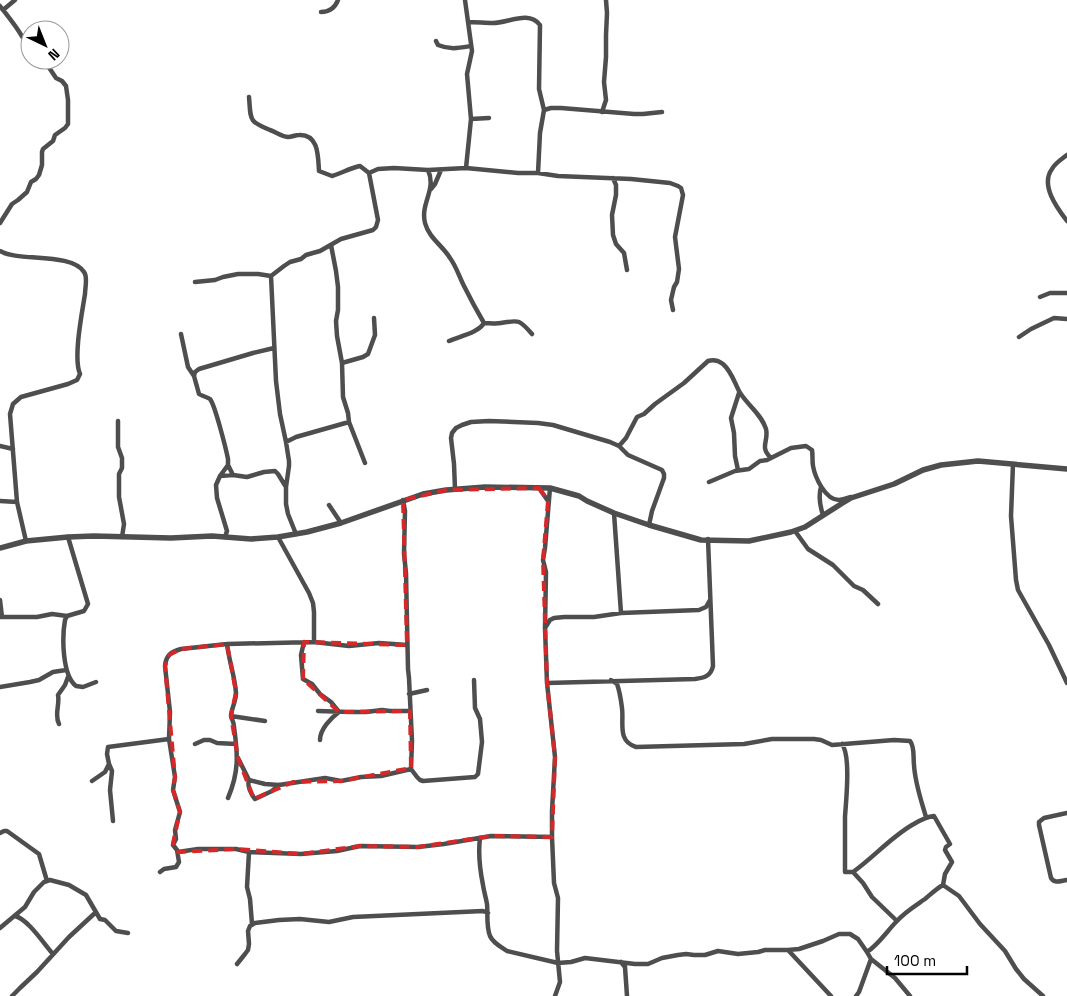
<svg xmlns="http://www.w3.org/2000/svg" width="1067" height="996" viewBox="0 0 1067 996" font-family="'Space Grotesk',sans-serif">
  <rect width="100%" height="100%" fill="#fff"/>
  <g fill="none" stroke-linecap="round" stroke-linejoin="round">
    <path stroke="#4e4e4e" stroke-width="4.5" d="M465,0L472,51L467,74L471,119L466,168
      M0,6C10,19 26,38 30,54
      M3,10L15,0
      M321,12C329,12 335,8 338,0
      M468,22C477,22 485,23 493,23C508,23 529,10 540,25L539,89L544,110L540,133L538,173
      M436,41L438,45C450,50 459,48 471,46
      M544,110L551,108H561L634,114H643L662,112
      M602,112L606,100L604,82L606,57V35L607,13L606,0
      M471,119L489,118
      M1067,155C1062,159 1055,163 1052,169C1040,185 1057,208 1067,221
      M428,170C437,190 420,203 425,223C429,238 442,245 450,258C456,266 459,276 464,286C470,298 477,311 484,323
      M369,173L378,169L394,168L428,170L466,168L518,173H538L558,176L631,179L670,183L678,186L681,188L683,195L675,237L679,269L677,282L674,287L671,300L673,310
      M613,178L616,185V195L612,215L613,235L616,244L624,253L627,270
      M431,189L435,184L441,170
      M0,223L12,204L18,200L27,192L31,182L36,179L39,175L42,165V152L43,149L53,141L55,135L65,128L68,124V100L66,86L62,81L56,78L48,66L43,64H36L32,60
      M331,245L336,271L338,287V310L336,321L337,336L342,363L343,397L348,413L349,422L365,463
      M0,251C18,262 71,252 84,272C88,277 85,288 85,294C82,313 73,358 80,374L77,380L68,384L21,397L13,404L10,414L17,502L26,541
      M271,276L276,381L280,414L286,442L289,461V466L286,487V504L288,514L296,534
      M195,282L215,280L223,277L238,274H258L271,276L284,266L290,262L301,259L306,255L320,251L341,239L373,230L376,227L378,220L369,173L360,166C350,168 342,173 332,176L319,171C318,157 319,134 299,135C295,135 292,137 288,137C281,136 276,132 270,130C248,121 251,120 249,97
      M1040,297L1050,293H1067
      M181,334L188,367L194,376L199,394C202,396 207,397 210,399C215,405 226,449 228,459V465L233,475
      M1019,337L1031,329L1054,318L1067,319
      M449,341C460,336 478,333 484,323C490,323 495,324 501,323C519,320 519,319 532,334
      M342,363L363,357L368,354L375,335L374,318
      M194,376L195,372L199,369L253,353L274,348
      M118,421V447L122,458V468L119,474V497L124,524L122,537
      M286,442L296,437L349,422
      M0,446L13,449
      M619,446L626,438L637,417L644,414L655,404L684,383L708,361C714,359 718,360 723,364C731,371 734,381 739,391C746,404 761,413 766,429C769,441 759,447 771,458
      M1013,464L1011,516L1016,580L1018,590L1049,645L1067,683
      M738,470L735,456L734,433L731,418L739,393
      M220,476L233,475L247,477L264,472L275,471L278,474L286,487
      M709,482L735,471L749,469L760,461L767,460L791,448L806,446L812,450C813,455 812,460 813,466C815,477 825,500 839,500C842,500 847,498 851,497
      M821,487C818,497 820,506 823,515
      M539,488L548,501
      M550,488L545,548L543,560L546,572L545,628L547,683L555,757L552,811V837L554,883L558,898L557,951L560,982L555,996
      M455,489L454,464L451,438L452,433L456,428L462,425L471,422L489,421L538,423L553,425L610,442L619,446L628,455L662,470L664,474V478L652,511L649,525
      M403,500L405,511L404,554L406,573L408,669L409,678L412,741L411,769L417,777L420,780L423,781L475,777L478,774L482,742L480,719L475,708L474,680
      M0,501L17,502
      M329,505L341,523
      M614,513L621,613
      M795,531L808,549L833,565L854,586L863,590L878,604
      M68,537L88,604L84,611L67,616L65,620C62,637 62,675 76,686L83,687L96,682
      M225,537L227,531L217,498L216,485L220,476L228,465
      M278,537L309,593L313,603L314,612V642
      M0,600L2,617
      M0,617H37L52,614L67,616
      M545,628L550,620L554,618L564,617H594L621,613L699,610L706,607L710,600
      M304,642L301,655L303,679L312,684L320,694L331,702L339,712C331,718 320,729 320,740
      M227,644C229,661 235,677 236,693C236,702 231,709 231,716C232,719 234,723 234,727C238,755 239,772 228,798
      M611,680L617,684C620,692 621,700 622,708C624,723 617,741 636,747L744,744L772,739H814L821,740L832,745L894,740L910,741C915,747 913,757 914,765C915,783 921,800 926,817
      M547,683L695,679C704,678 711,676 713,666L708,539
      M0,687L30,682L39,680L53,672L66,670
      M409,694L427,690
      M318,711L349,712H366L382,710L390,711H410
      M231,716L265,721
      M59,724C54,715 60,705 58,695L65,685L68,677
      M195,744L204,740H210L217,743L236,744
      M842,744C851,756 846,801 845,817C845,836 845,854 845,872H853L863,883L872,897L897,921
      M238,758L249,780L265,784L279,785L325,778L341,781L361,777L381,776L411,769
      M249,780C247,786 251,794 255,799L272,791L279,785
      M92,781L105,772L109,764
      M1067,813L1044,818L1039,822V825L1051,878C1055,884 1060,881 1067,880
      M113,821L110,790L112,771L109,764L107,754L108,747L169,739
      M0,833L4,831H7L39,854L47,881
      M480,838C478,853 480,870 483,885C484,892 486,898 487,904C488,914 486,926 490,936C493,943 501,947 507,951L558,963L571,962L585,958L635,964H648L662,958L678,955L686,954L694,955H705L718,951L738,954L758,952L765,950H788L831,996
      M178,852L198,849H236L249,852L301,854L337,851L360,846L418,847L444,844L491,836L552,837
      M249,852L247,887L250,899L252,924
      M160,872L164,869L176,867L179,862L177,850L173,845L176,839L175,830L180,812L173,790L175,777L169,739L170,712L165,666C166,655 171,652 181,649L227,644L314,642L349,646L379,643L407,645
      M853,872C874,857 890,838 912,825C919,821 925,817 934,816L950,844L946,847L945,850L952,862L945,874L943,885
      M15,916C28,919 44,944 53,954
      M0,928L25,907L34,892L44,882L50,880L69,885L86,895L100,919L105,920L116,931L128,933
      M788,950L799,949L823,941L839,934H850L858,939L867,952
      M871,959L895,978L910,996
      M621,962L625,967L627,996
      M237,964L245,954L248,950L249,944L248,931L250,926L255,923L279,920L300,919L329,922L353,917L483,911L488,913
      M12,996L20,988L37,972L69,937L95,913
      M856,996L859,992L871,959L867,952C879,944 887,931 897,921C905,912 915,906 925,899C931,894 936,889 943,885L959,896L980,924L1005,951L1016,969L1024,979L1043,996"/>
    <path stroke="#4e4e4e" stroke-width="5.5" d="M0,548L26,541L68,537L94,536L171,538L212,536L251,539L278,537L307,532L341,523L423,494L446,490L485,487L550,488L579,496L587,501L614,513L649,525L701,540L749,541L791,532L805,527L841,504L851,498L894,484L923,470L941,465L978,461L1067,469"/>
  </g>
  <path fill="none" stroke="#d62828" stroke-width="4" stroke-dasharray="10 6" stroke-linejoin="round" d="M539,488L548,501L543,560L547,683L555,757L552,837L491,836L418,847L360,846L301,854L236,849L178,852L173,843L180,812L173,790L175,777L165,666L169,655L181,649L227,644L236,692L231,716L238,758L254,799L293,782L341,781L411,768L410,711L339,712L303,679L304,642L407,645L403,500L446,490Z"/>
  <g transform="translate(45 45) rotate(137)"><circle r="24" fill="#ffffff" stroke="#999999"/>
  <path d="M0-4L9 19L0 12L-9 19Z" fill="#000000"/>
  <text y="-8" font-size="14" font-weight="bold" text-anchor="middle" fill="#000000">N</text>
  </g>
  <path d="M887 966v8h80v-8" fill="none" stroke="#000000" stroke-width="2.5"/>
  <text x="894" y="966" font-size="15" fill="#000000" stroke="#ffffff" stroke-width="4" paint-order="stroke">100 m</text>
</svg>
